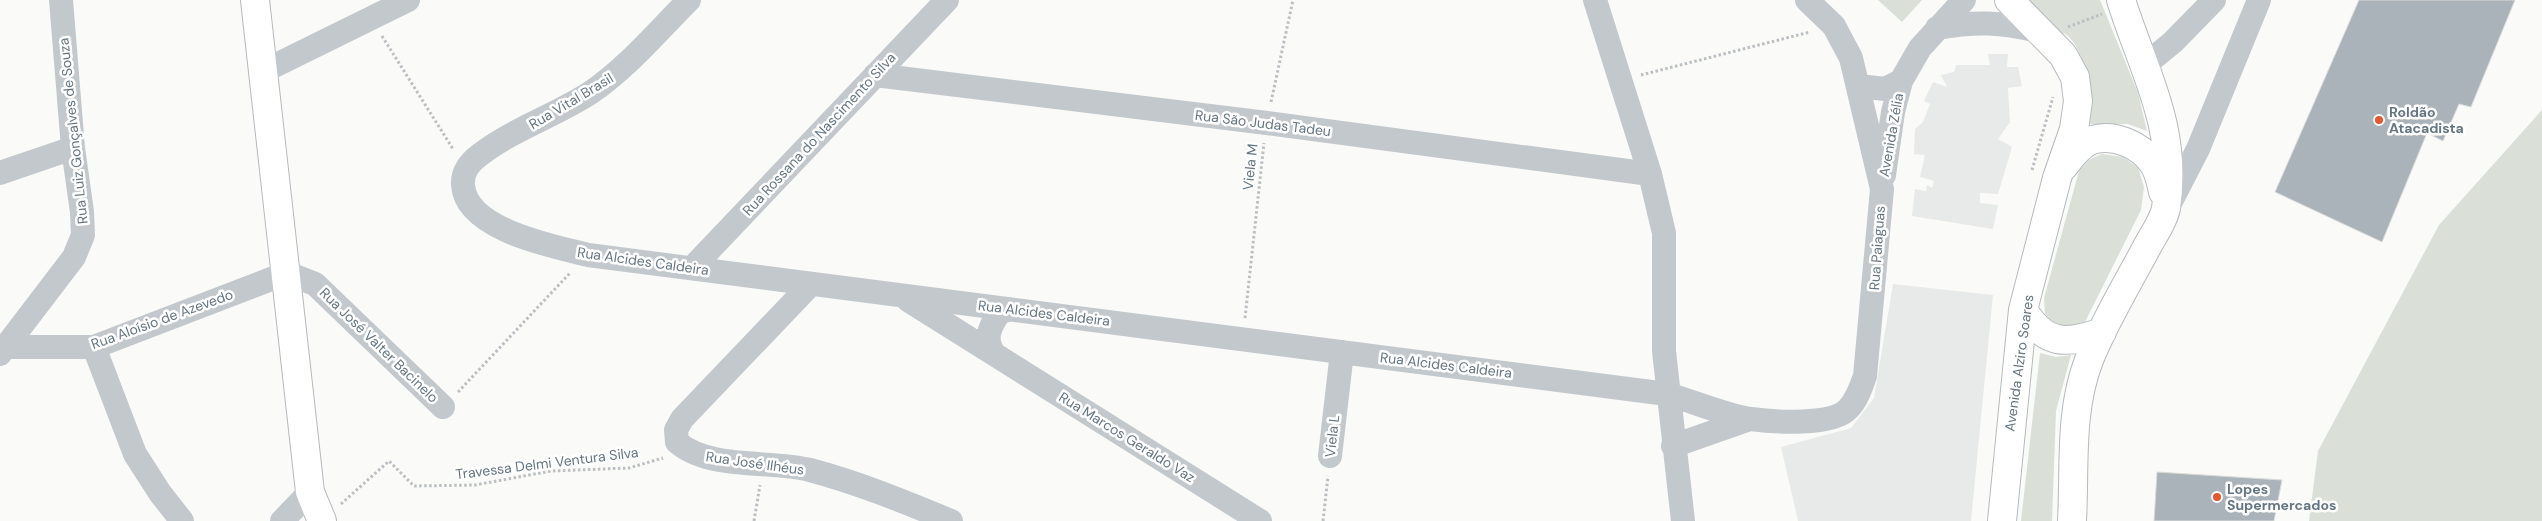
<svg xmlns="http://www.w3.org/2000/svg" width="2542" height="521" viewBox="0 0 2542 521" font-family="'DM Sans',sans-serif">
  <rect width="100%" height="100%" fill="#fafaf8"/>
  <path fill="#e8e9e9" d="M1988,54H2008L2007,67H2018L2022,86L2008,88L2010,122L1998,139L2012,147L1998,194L1980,193V203L1998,205L1993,229L1912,216L1915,189L1926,191L1927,185L1932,188L1934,181L1920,177L1925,155L1914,154L1915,129L1923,122L1930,104L1924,101L1933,82L1947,87L1941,75L1954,72L1956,65H1990Z
    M1893,284L1993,295L1971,521H1798L1781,447L1851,428L1874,398Z"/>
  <path fill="#dadfd7" d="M1878,0H1922L1902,22Z
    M2022,0H2100L2138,93L2147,131L2128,124H2090C2091,100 2087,53 2068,36C2064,33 2058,31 2054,28C2043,20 2033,9 2022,0Z
    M2542,110V521H2309L2318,451L2439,225Z
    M2102,154L2123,157L2138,168L2144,187L2141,210L2085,322C2069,329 2057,327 2045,314L2044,298L2079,171L2089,160Z
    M2040,353L2056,357L2071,355L2056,411L2052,521H2021Z"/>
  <path fill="#aab3b9" stroke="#dcdcda" d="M2359,0H2515L2471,107L2459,104L2443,141L2427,133L2382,242L2275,192Z
    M2157,472L2282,480L2274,521H2154Z"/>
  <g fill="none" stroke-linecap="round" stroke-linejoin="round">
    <g stroke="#b5babe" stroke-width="30">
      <path id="major" d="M255,0L310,492L322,521
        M2064,166C2071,157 2080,144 2092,140C2114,133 2140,145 2153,163C2159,171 2161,183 2163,192
        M2023,310C2045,345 2066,345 2102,332
        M2002,521L2023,310L2057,178L2074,129L2078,101L2075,77L2063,55L2009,0
        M2072,521C2075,467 2069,412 2089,360C2105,320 2128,283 2148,245C2154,234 2164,220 2166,208C2178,127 2144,73 2121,0"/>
    </g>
    <path stroke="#bbbfc2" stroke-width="3" stroke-dasharray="2.5 2.5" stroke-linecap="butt" d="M2068,27L2102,14
      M382,36L453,149
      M1641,75L1810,32
      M1271,102L1293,0
      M2032,170L2053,97
      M1245,318L1264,143
      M458,392L570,273
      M341,504L389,461L414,486L475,485L551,471L629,468L663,458
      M754,521L760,485
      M1323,521L1328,476"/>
    <path stroke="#c3c8cc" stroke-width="24" d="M689,0C657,32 627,68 590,93C556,115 512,130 481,154C470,162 462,171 463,185C466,230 553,246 588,255L1667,394C1692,401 1727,416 1751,419C1774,422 1832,426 1848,409C1857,400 1861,387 1865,376L1882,189L1851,58L1834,26L1807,0
      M1595,0L1650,174L1664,233V351L1683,521
      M1937,28C1976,21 2001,22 2038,31
      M2145,65L2173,42L2214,0
      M264,71L408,0
      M875,75L1267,123L1650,174
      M1859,86L1885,89L1901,81L1920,48L1964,0
      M0,173L73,148
      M1884,175L1893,112L1901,81
      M2167,209L2198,149L2259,0
      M692,268L947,0
      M811,284L682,419L676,430L677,442C709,470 770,460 810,470C859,483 905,502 951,521
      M908,300L1260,521
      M5,347H94L287,273L315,284L443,407
      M94,347L135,454L160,493L182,521
      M0,354L74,257L83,235L82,212L73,148L61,0
      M994,354C984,339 989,328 999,313L1009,309
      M1673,446L1750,419
      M1330,456L1342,352
      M282,521L310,492"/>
    <use href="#major" stroke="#fff" stroke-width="28"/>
  </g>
  <g fill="#e4572e" stroke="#fff" stroke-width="2">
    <circle cx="2379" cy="120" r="5"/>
    <circle cx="2217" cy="497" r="5"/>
  </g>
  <g text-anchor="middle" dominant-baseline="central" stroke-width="5" stroke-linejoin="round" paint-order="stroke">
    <g font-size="14" fill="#657683" stroke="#fff">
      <text transform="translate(571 101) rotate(-31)">Rua Vital Brasil</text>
      <text transform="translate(1263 123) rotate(7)">Rua São Judas Tadeu</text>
      <text transform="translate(73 131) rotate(-96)">Rua Luiz Gonçalves de Souza</text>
      <text transform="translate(819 134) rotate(-47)">Rua Rossana do Nascimento Silva</text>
      <text transform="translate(1891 135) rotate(-80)">Avenida Zélia</text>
      <text transform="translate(1250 167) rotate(-84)">Viela M</text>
      <text transform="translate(1877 248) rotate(-86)">Rua Paiaguas</text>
      <text transform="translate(643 261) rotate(8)">Rua Alcides Caldeira</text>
      <text transform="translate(1044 313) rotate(7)">Rua Alcides Caldeira</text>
      <text transform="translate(162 319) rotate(-20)">Rua Aloísio de Azevedo</text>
      <text transform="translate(379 345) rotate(44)">Rua José Valter Bacinelo</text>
      <text transform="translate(2019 363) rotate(-82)">Avenida Alziro Soares</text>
      <text transform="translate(1446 365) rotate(7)">Rua Alcides Caldeira</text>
      <text transform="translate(1332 436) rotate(-84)">Viela L</text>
      <text transform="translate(1127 437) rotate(32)">Rua Marcos Geraldo Vaz</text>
      <text transform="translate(547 463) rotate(-7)">Travessa Delmi Ventura Silva</text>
      <text transform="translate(755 463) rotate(8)">Rua José Ilhéus</text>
    </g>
    <g font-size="14" font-weight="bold" fill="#657683" stroke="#fff" text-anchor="start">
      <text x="2389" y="112">Roldão<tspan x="2389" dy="16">Atacadista</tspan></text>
      <text x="2227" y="489">Lopes<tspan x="2227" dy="16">Supermercados</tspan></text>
    </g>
  </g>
</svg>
